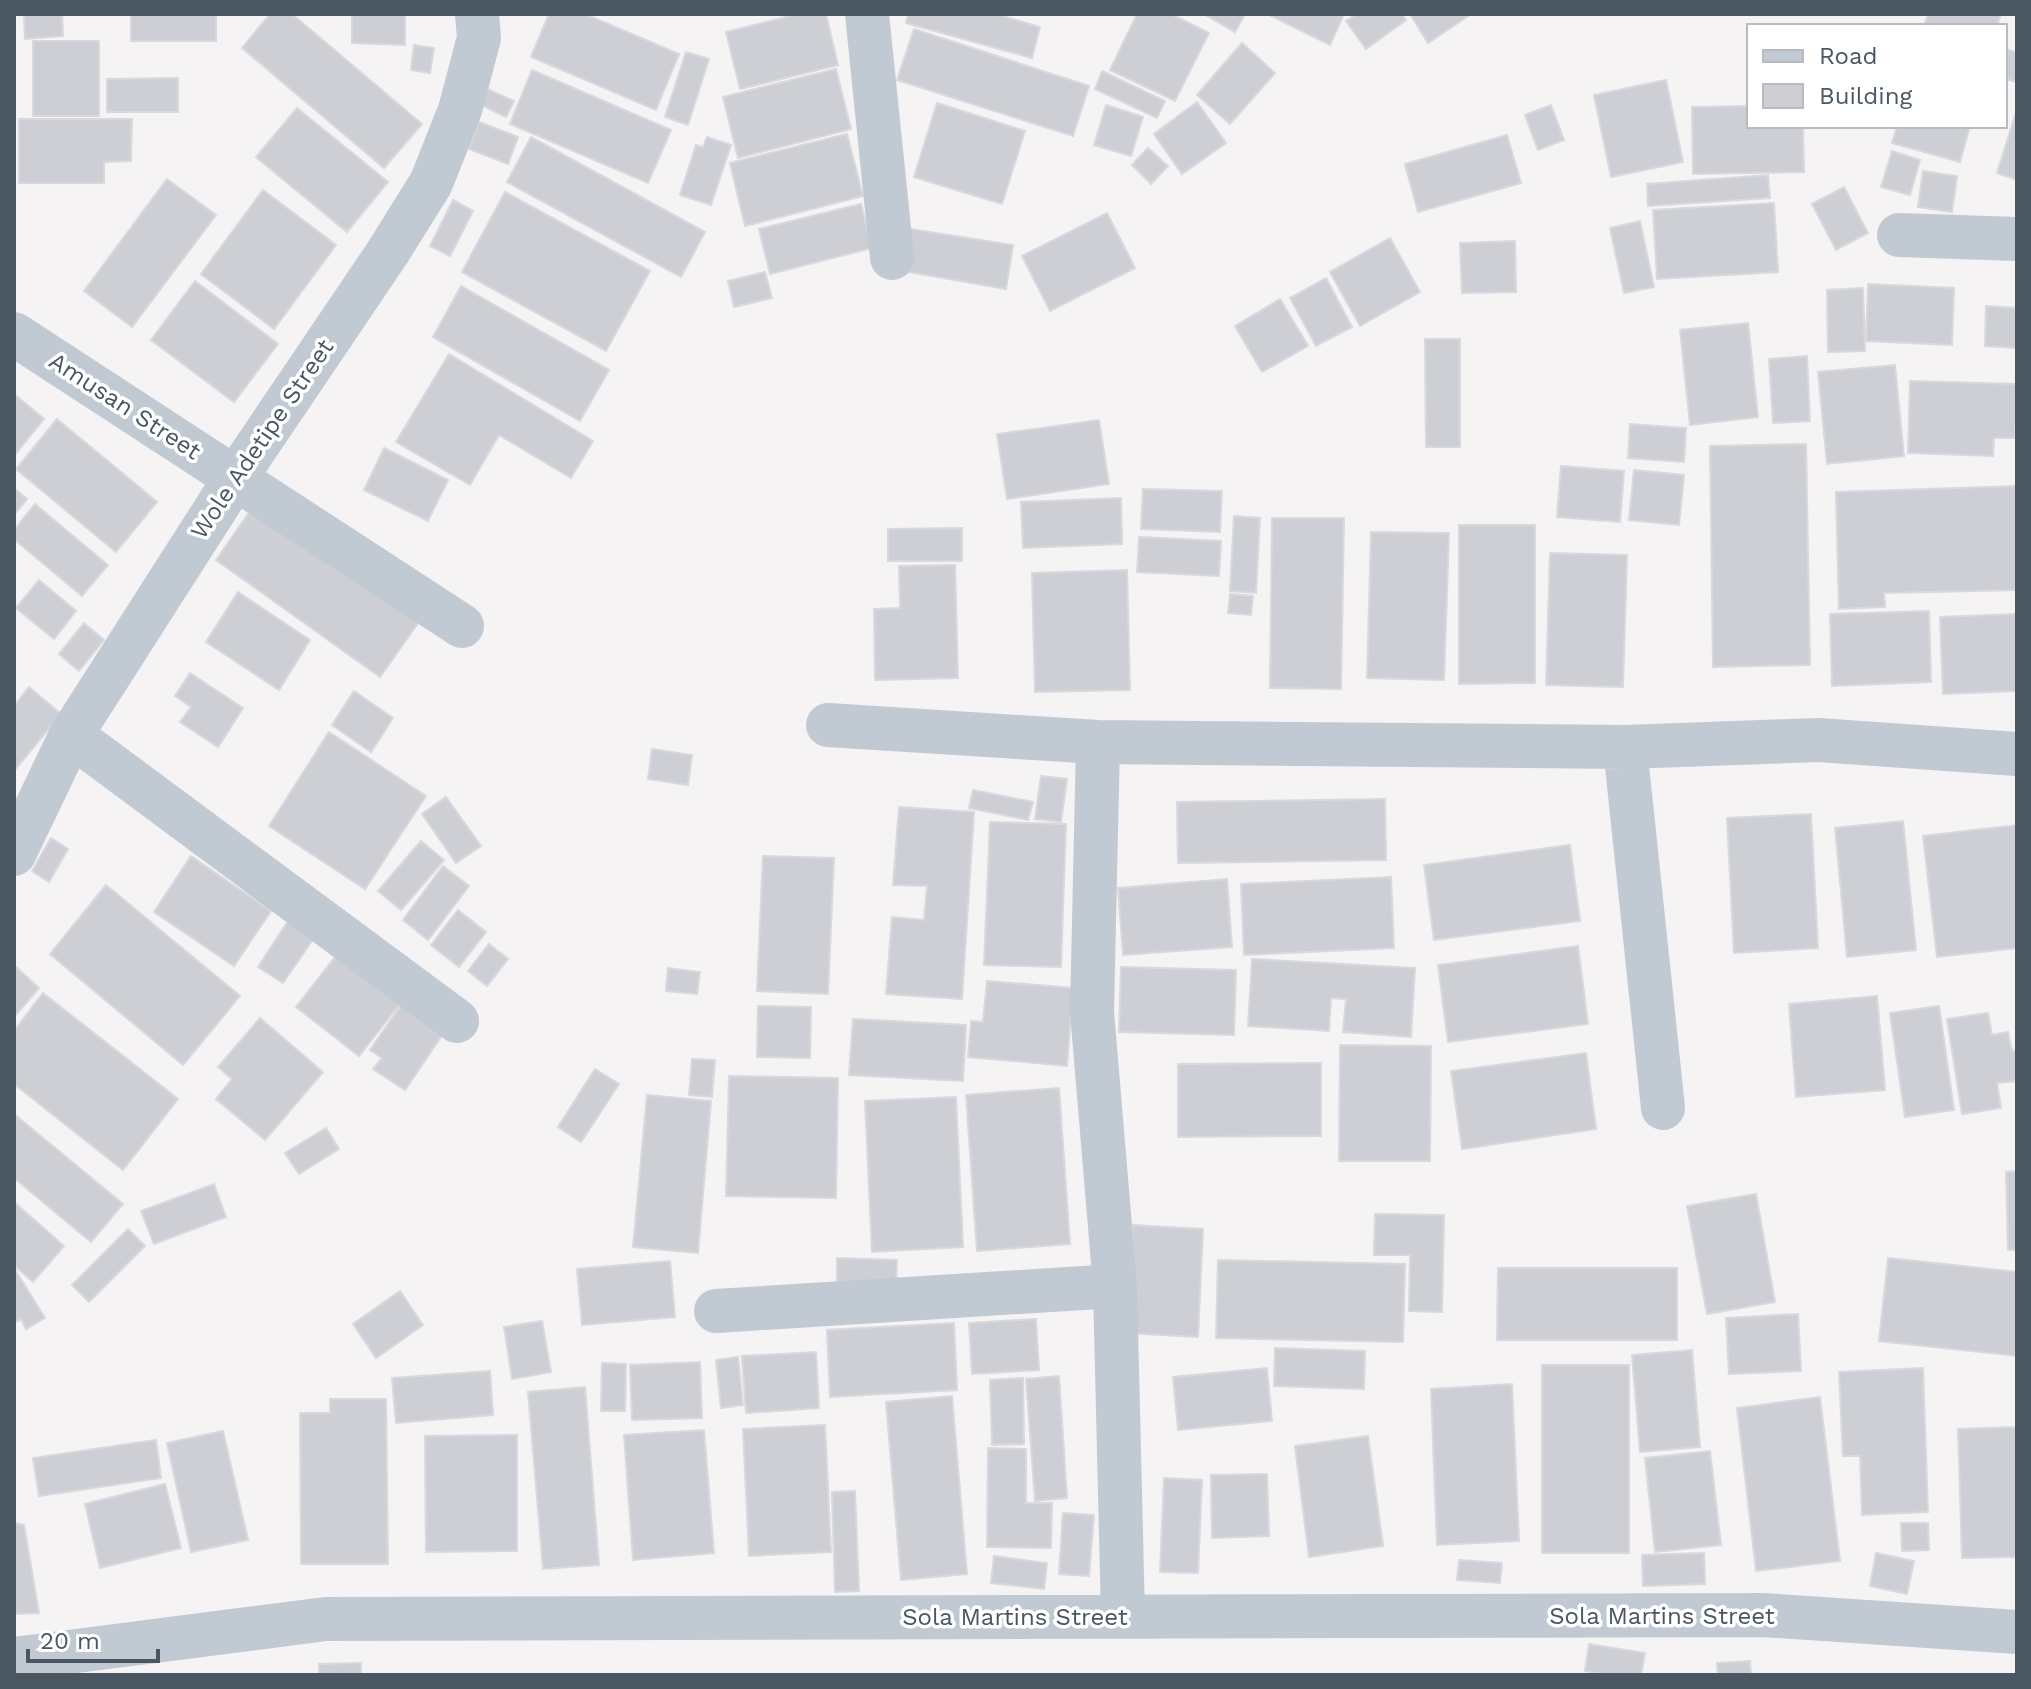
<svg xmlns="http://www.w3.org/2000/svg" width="2031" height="1689" viewBox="0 0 2031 1689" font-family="'Work Sans',sans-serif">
  <rect width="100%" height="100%" fill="#f5f3f3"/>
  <path fill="#cdcfd5" stroke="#d7d9de" stroke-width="2" d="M24,14H62L63,36L25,39Z
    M131,14H216V41H131Z
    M270,14H292L422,124L384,168L242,48Z
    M352,14H405V45L352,43Z
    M549,14H585L679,54L656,110L531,57Z
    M799,14H826L838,65L740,89L726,32Z
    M908,14H995L1040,27L1032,58L906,23Z
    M1137,14H1171L1209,33L1175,101L1110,70Z
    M1204,14H1245L1235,32Z
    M1267,14H1344L1330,45Z
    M1357,14H1402L1406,20L1366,49L1346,21Z
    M1410,14H1471L1428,43Z
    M1928,14H2001L1997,26H1924Z
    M914,29L1089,86L1073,136L897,80Z
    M33,41H99V116H33Z
    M1242,43L1275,73L1230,124L1197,95Z
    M414,45L434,48L430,73L411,70Z
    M2005,49L2017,52V82L2005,79Z
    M686,52L709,59L688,125L665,117Z
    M836,69L851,129L738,158L723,97Z
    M532,70L671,130L648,183L510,124Z
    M1102,71L1165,101L1157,118L1095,89Z
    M178,78V112H107V79Z
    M1666,80L1683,162L1611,177L1594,95Z
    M485,88L514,101L506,117L479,104Z
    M1197,102L1226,143L1182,174L1154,134Z
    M937,103L1025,131L1002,204L914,177Z
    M1106,105L1143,117L1131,156L1094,145Z
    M1551,105L1564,140L1538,150L1525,115Z
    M1749,106V126H1803L1804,172L1693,174L1692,107Z
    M297,108L388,182L347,232L256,157Z
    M2017,109V180L1997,173Z
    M19,119H132L131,161L104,162V183H19Z
    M479,122L518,137L508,164L469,149Z
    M1897,126H1970L1960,162L1892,143Z
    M847,134L863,196L745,226L730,163Z
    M1507,135L1521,183L1418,212L1405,164Z
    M531,137L705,232L681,277L507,182Z
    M707,137L731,145L711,205L680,195L696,145L703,147Z
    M1148,148L1168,166L1151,184L1132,165Z
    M1892,151L1920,160L1910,195L1881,187Z
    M1923,171L1957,176L1952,212L1918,207Z
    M1768,175L1770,198L1648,206L1647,184Z
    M167,179L216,215L132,327L84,291Z
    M1844,187L1868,233L1836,250L1812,204Z
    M263,190L336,245L274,329L201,274Z
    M505,192L650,271L606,351L462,272Z
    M453,200L473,211L450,256L430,246Z
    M1774,203L1778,272L1657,279L1653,210Z
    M861,204L872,248L770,274L759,229Z
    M1107,213L1135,268L1050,311L1022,256Z
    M1640,221L1654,287L1624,293L1610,228Z
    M904,228L1013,245L1006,289L897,270Z
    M1390,238L1420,292L1360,326L1330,272Z
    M1515,241L1516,292L1462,293L1460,243Z
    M765,272L772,298L734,307L728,281Z
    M1326,278L1352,327L1316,346L1290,298Z
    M195,281L278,344L234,402L151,340Z
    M1868,284L1954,288L1952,345L1866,341Z
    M461,286L609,370L580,421L433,337Z
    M1863,288L1865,351L1828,352L1827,290Z
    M1280,299L1308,346L1262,372L1235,326Z
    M1986,306L2017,308V348L1985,346Z
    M1748,323L1758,417L1690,425L1680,330Z
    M1425,339H1460V447H1426Z
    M449,354L593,441L571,478L499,435L470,485L396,442Z
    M1807,356L1810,421L1773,423L1769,359Z
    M1895,365L1904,456L1827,464L1818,372Z
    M1910,381L2017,384L2015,438H1994L1993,456L1908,453Z
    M14,394L44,419L14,456Z
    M57,419L157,502L116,552L16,469Z
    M1099,420L1109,484L1007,499L997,434Z
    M1630,424L1686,428L1684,462L1628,458Z
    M1806,444L1810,665L1713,667L1710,446Z
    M384,448L448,480L428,521L364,490Z
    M1561,466L1624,471L1620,522L1557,517Z
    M1634,470L1684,475L1679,525L1629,520Z
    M2017,486V590L1884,593L1885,607L1839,609L1836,492Z
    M14,488L27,499L14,515Z
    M1143,489L1222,491L1220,532L1141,529Z
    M1121,498L1122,544L1023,548L1021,502Z
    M257,501L421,619L380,677L216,560Z
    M35,504L108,565L82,596L14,539V530Z
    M1234,516L1260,518L1256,593L1230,591Z
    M1272,518H1344L1341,689L1270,688Z
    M1459,525H1535V683L1459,684Z
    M962,528V561H888V529Z
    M1371,532L1449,533L1444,680L1367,678Z
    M1139,537L1221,541L1219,576L1137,572Z
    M1550,553L1627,555L1623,687L1546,685Z
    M955,565L958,678L875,680L874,609L900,608L899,566Z
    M1127,570L1130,690L1035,692L1032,573Z
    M39,580L76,611L54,639L16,608Z
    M238,592L310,640L279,690L206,642Z
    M1230,594L1253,596L1251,615L1228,613Z
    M1929,611L1931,682L1832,686L1830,614Z
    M2017,614V691L1943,694L1940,617Z
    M84,623L104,640L79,671L59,654Z
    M190,673L243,708L218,747L180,722L191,707L175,696Z
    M29,687L61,714L14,771V706Z
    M354,691L393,718L371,752L332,725Z
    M329,732L426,796L365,889L269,826Z
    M652,749L692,755L688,785L648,779Z
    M1041,776L1067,779L1061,822L1035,819Z
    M973,790L1033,802L1028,820L969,808Z
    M446,797L481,846L456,863L422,814Z
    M1385,799L1386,860L1178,863L1177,802Z
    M899,807L974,812L962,999L886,994L892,917L924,920L927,886L893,885Z
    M1811,814L1818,948L1734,953L1727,818Z
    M1903,821L1916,950L1847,957L1835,828Z
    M990,822L1066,824L1061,967L984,965Z
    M2017,825V948L1937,957L1923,836Z
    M51,838L68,849L49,882L32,871Z
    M421,841L444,860L401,910L378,891Z
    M1570,845L1580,921L1434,940L1424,865Z
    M191,856L271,911L234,966L154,912Z
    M763,856L834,858L828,994L757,991Z
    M443,866L469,886L428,940L403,920Z
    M1391,877L1394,948L1244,955L1241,884Z
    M1227,879L1232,947L1123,955L1118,888Z
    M106,885L240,996L183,1065L50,954Z
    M458,910L486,932L459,967L431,945Z
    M288,921L314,938L283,983L258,967Z
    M489,944L508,959L487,986L468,971Z
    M1578,946L1588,1024L1448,1042L1438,965Z
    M339,952L402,1001L359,1056L296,1007Z
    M1252,959L1415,968L1411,1037L1343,1032L1346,999L1331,998L1329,1031L1248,1026Z
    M14,965L39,988L14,1017Z
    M1121,967L1236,970L1234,1035L1119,1032Z
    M668,968L700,972L697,994L666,991Z
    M987,981L1073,988L1067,1066L968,1057L971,1021L983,1022Z
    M43,993L178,1099L123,1170L14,1084V1031Z
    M1877,996L1885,1090L1796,1097L1789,1004Z
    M401,1005L443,1034L405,1090L373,1069L382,1058L370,1050Z
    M758,1006L811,1007L810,1058L757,1057Z
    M1939,1006L1954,1110L1905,1117L1890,1013Z
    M1988,1013L1992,1035L2008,1032L2012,1051L2017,1050V1081L1997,1083L2001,1108L1962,1114L1947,1019Z
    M260,1018L323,1072L265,1140L216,1099L232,1079L218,1067Z
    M853,1019L966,1025L963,1081L849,1075Z
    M1340,1045L1431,1046L1430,1161H1339Z
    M1586,1053L1596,1129L1462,1149L1451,1071Z
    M692,1059L715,1060L712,1097L689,1095Z
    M1321,1063V1136L1178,1137V1064Z
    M595,1069L619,1084L581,1142L558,1127Z
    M729,1076L838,1078L836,1198L726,1196Z
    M1059,1088L1070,1244L977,1251L966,1095Z
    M647,1095L711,1101L698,1253L633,1247Z
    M956,1097L963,1247L872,1252L865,1101Z
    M14,1114L123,1204L91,1242L14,1178Z
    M326,1128L339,1149L299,1174L285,1153Z
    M2017,1171V1250H2008L2006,1172Z
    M214,1184L226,1217L154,1244L141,1211Z
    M1756,1194L1775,1302L1707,1314L1687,1206Z
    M14,1202L64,1246L33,1282L14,1265Z
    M1375,1214L1444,1215L1442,1312L1409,1311L1410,1255H1374Z
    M1133,1225L1203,1229L1198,1337L1126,1333Z
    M128,1229L145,1246L89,1302L72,1285Z
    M837,1258L897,1260L896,1289L837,1287Z
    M1888,1258L2017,1272V1356L1879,1341Z
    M1218,1260L1405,1264L1403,1342L1216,1338Z
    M670,1261L675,1317L582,1325L577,1269Z
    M14,1268L45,1318L26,1329L21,1319L14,1323Z
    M1498,1268H1677V1340H1497Z
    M400,1291L423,1325L376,1358L353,1324Z
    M1798,1314L1801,1371L1729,1374L1726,1318Z
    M1036,1319L1039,1370L972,1374L969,1323Z
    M542,1321L551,1372L512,1379L504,1327Z
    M954,1323L957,1390L830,1397L827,1330Z
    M1275,1348L1365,1351L1364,1389L1274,1386Z
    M1692,1350L1700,1447L1640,1452L1632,1355Z
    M816,1352L819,1408L746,1413L742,1356Z
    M738,1357L743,1405L721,1408L716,1360Z
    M700,1362L702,1418L632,1420L630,1365Z
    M602,1363L626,1364L625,1411H601Z
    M1542,1365H1629V1553H1542Z
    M1267,1368L1272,1421L1178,1430L1173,1377Z
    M1923,1368L1928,1512L1862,1515L1860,1456H1843L1839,1372Z
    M490,1371L493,1415L396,1423L392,1378Z
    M1059,1376L1067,1498L1035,1501L1026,1379Z
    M1023,1378L1024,1444L992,1445L990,1380Z
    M1512,1384L1519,1541L1437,1545L1431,1389Z
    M585,1387L599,1565L543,1569L528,1392Z
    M952,1396L967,1574L901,1580L886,1402Z
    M1820,1397L1840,1561L1756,1571L1737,1408Z
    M330,1399H386L388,1564H301L300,1413H330Z
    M825,1425L831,1552L749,1556L743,1429Z
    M2017,1427V1557L1962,1558L1958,1429Z
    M704,1430L714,1553L633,1560L624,1435Z
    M223,1431L248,1540L191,1552L167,1443Z
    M517,1435V1551L426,1552L425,1436Z
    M1368,1436L1383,1546L1309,1557L1295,1446Z
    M156,1440L161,1478L39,1496L33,1458Z
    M988,1448L1026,1449V1503H1052L1051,1548L987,1547Z
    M1710,1451L1721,1545L1655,1552L1645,1458Z
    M1267,1474L1269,1536L1212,1538L1211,1475Z
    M1164,1478L1202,1480L1198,1573L1160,1572Z
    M165,1484L181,1548L100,1568L85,1504Z
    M855,1491L859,1591L835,1592L832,1492Z
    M1063,1513L1094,1515L1089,1576L1059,1574Z
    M14,1523L24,1525L39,1613L14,1614Z
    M1901,1523H1928L1929,1550L1902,1551Z
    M1704,1553L1705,1584L1643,1586L1642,1555Z
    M1876,1553L1914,1561L1907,1594L1870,1586Z
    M994,1556L1047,1563L1044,1589L991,1583Z
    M1459,1560L1502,1563L1500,1583L1457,1580Z
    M1589,1644L1645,1653L1641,1675H1608L1585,1671Z
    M1750,1661L1751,1675H1718L1717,1663Z
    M361,1663V1675H319V1664Z"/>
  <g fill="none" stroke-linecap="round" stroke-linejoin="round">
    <path stroke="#c1cad2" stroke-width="44" d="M867,14L892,258
      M1899,235L2017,239
      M14,334L462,626
      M828,725L1098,742L1625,747L1818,740L2017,754
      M71,735L457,1021
      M1098,742L1092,1012L1115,1286L1123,1617
      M1625,747L1663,1108
      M14,854L71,735L236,477L388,252L431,183L460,110L479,38L477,14
      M716,1311L1115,1286
      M14,1659L326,1619L1763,1615L2017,1632"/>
  </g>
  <g text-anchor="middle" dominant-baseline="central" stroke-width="7" stroke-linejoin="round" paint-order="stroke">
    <g font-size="24" fill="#4a5661" stroke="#fff">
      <text transform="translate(125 406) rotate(33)">Amusan Street</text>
      <text transform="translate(262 439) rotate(-56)">Wole Adetipe Street</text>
      <text x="1662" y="1616">Sola Martins Street</text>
      <text x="1015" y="1617">Sola Martins Street</text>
    </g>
  </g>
  <rect width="2031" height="1689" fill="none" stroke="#4a5661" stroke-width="32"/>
  <rect x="1747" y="24" width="260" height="104" fill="#ffffff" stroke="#b7bbc0" stroke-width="2"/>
  <rect x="1763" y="50" width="40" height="12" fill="#c1cad2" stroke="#b7bbc0" stroke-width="2"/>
  <text x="1819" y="64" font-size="24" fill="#4a5661">Road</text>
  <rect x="1763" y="84" width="40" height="24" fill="#cdcfd5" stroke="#b7bbc0" stroke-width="2"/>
  <text x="1819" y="104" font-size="24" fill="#4a5661">Building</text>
  <path d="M28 1649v12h130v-12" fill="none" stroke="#4a5661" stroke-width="4"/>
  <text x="40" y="1649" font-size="24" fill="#4a5661" stroke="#ffffff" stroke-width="6" paint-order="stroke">20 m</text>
</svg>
